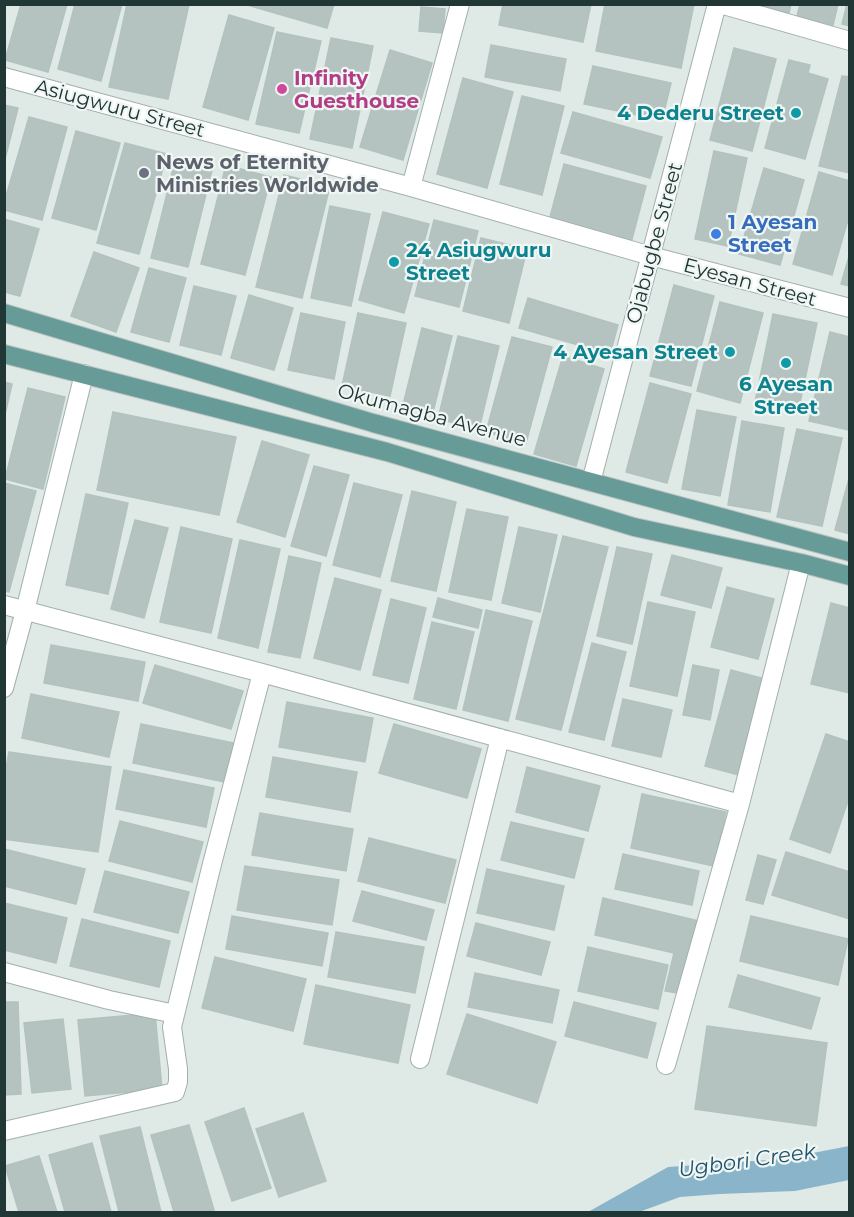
<svg xmlns="http://www.w3.org/2000/svg" width="854" height="1217" viewBox="0 0 854 1217" font-family="Montserrat,sans-serif">
  <rect width="100%" height="100%" fill="#dfe9e6"/>
  <path fill="#8ab4ca" d="M849,1146V1180L795,1191L720,1194L680,1197L639,1212H588L668,1167L782,1159Z"/>
  <path fill="#b4c3bf" stroke="#b2c2be" stroke-width="1.5" d="M21,4H67L48,72L5,60Z
    M75,4H122L101,81L58,69Z
    M127,4H189L168,99L109,87Z
    M244,4H334L327,28Z
    M503,4H591L583,42L499,25Z
    M605,4H694L681,68L596,51Z
    M744,4H791L788,17Z
    M800,4H838L833,25L797,16Z
    M847,4H850V26L842,24Z
    M421,7L445,9L443,33L419,31Z
    M229,15L274,28L248,120L203,107Z
    M277,32L321,41L299,133L256,124Z
    M331,38L373,46L352,148L310,139Z
    M491,45L566,59L560,91L485,77Z
    M734,48L776,59L752,151L710,140Z
    M390,50L432,63L403,160L360,147Z
    M789,60L810,65L808,73L828,79L805,159L765,148Z
    M593,66L671,83L662,120L584,104Z
    M842,76L850,77V173L819,166Z
    M463,78L513,92L487,188L437,174Z
    M522,96L564,106L542,195L500,184Z
    M4,105L18,108L4,163Z
    M573,112L662,137L650,178L561,153Z
    M29,117L67,127L42,220L4,210V203Z
    M76,131L120,143L96,230L52,218Z
    M125,143L167,154L139,254L97,243Z
    M714,151L747,158L728,246L695,239Z
    M176,157L213,166L188,267L151,258Z
    M564,164L646,186L631,243L549,221Z
    M226,165L271,177L245,275L201,264Z
    M764,168L804,180L780,265L739,254Z
    M819,172L850,181V213L832,275L793,264Z
    M284,175L330,186L302,298L256,287Z
    M330,206L370,214L351,306L311,298Z
    M383,212L429,224L404,313L359,300Z
    M4,219L39,229L20,296L4,292Z
    M434,220L478,231L459,307L415,296Z
    M481,238L527,249L509,323L463,311Z
    M94,252L139,268L116,332L71,316Z
    M850,253V286L841,284Z
    M149,268L186,278L169,342L131,332Z
    M674,285L714,296L691,386L650,376Z
    M194,286L236,296L221,355L180,345Z
    M249,295L293,308L274,370L231,358Z
    M528,298L618,325L610,354L519,328Z
    M720,302L763,313L740,403L697,391Z
    M301,313L345,322L334,379L288,370Z
    M358,313L406,323L390,396L342,386Z
    M773,314L817,323L798,412L755,402Z
    M422,328L452,336L433,412L403,405Z
    M830,332L850,337L849,430L809,421Z
    M458,336L499,346L479,429L438,419Z
    M512,337L552,347L526,443L486,432Z
    M563,356L604,369L576,466L534,454Z
    M4,382L12,384L4,419Z
    M650,383L691,394L667,483L626,472Z
    M28,388L65,397L43,489L5,479Z
    M697,410L736,417L720,496L682,489Z
    M113,412L236,437L219,515L97,490Z
    M742,421L784,428L770,512L728,505Z
    M797,429L842,438L822,526L777,517Z
    M262,441L309,455L285,537L237,522Z
    M314,466L349,475L326,556L291,546Z
    M850,475V534L835,530Z
    M4,483L36,491L9,592L4,591Z
    M354,483L402,495L380,577L333,565Z
    M412,491L456,502L436,591L391,581Z
    M86,494L128,503L108,594L66,585Z
    M467,509L508,517L491,600L449,592Z
    M135,520L168,528L144,618L111,609Z
    M181,527L232,539L211,633L160,622Z
    M519,527L557,535L540,612L502,603Z
    M563,536L608,547L561,730L516,719Z
    M240,540L280,549L258,648L218,638Z
    M617,547L652,554L632,644L597,636Z
    M672,555L722,568L711,608L661,595Z
    M289,556L321,563L300,658L268,652Z
    M335,578L381,590L360,670L314,658Z
    M727,587L774,599L758,659L711,647Z
    M438,598L482,610L478,628L433,617Z
    M391,599L426,608L408,683L373,675Z
    M648,602L695,612L677,696L630,686Z
    M831,603L850,608V693L811,684Z
    M486,610L532,621L508,721L463,710Z
    M432,622L474,632L456,709L414,699Z
    M592,643L626,652L604,740L569,732Z
    M51,645L145,662L138,701L44,683Z
    M155,665L243,691L231,729L143,703Z
    M693,665L719,670L710,720L683,715Z
    M731,670L765,679L739,775L705,766Z
    M31,694L119,712L109,757L22,738Z
    M623,699L672,710L661,757L612,746Z
    M287,702L373,718L365,762L279,747Z
    M141,724L234,743L225,782L133,763Z
    M394,724L481,749L467,798L379,773Z
    M826,734L850,742V795L830,853L790,839Z
    M9,752L111,767L98,852L4,839V779Z
    M273,757L357,772L350,812L266,797Z
    M527,767L600,786L588,831L516,812Z
    M124,770L214,788L206,827L116,809Z
    M642,794L726,812L714,866L631,848Z
    M260,813L353,829L346,871L252,855Z
    M120,821L203,842L192,882L109,861Z
    M511,822L584,839L574,878L501,860Z
    M369,838L456,860L445,903L358,881Z
    M4,849L85,869L76,904L4,886Z
    M786,852L850,872V919L772,895Z
    M623,854L699,871L692,905L615,889Z
    M758,855L776,860L763,904L746,900Z
    M245,866L339,880L332,925L237,910Z
    M487,869L564,886L554,930L477,913Z
    M105,871L189,892L178,933L94,912Z
    M362,891L434,910L426,940L353,921Z
    M603,898L699,921L682,994L665,991L674,953L595,935Z
    M4,903L67,918L56,963L4,950Z
    M232,916L328,933L322,966L226,949Z
    M751,916L848,939L838,985L740,961Z
    M82,919L170,941L159,987L70,966Z
    M476,923L550,942L541,975L467,956Z
    M336,932L424,947L415,993L328,977Z
    M588,947L668,965L658,1009L578,991Z
    M215,957L306,979L293,1031L202,1008Z
    M475,973L559,990L552,1023L468,1007Z
    M738,975L820,998L811,1029L729,1007Z
    M316,985L410,1005L398,1063L304,1044Z
    M4,1002H18L21,1094L4,1095Z
    M574,1002L656,1023L647,1058L565,1036Z
    M155,1013L162,1089L85,1096L78,1020Z
    M467,1014L556,1042L537,1103L447,1074Z
    M63,1019L71,1089L32,1093L24,1023Z
    M707,1026L827,1043L816,1126L695,1109Z
    M244,1108L271,1188L232,1201L205,1122Z
    M303,1113L326,1181L279,1197L256,1129Z
    M189,1125L214,1210L207,1212H174L151,1135Z
    M140,1127L161,1212H119L100,1136Z
    M92,1143L111,1212H65L49,1155Z
    M39,1156L57,1212H19L5,1166Z"/>
  <g fill="none" stroke-linecap="round" stroke-linejoin="round">
    <g stroke="#a2b0ad" stroke-width="20">
      <path id="minor" d="M720,4L850,41
        M4,77L411,187L651,256L850,308
        M411,187L460,4
        M591,482L717,4
        M4,605L262,673L740,804
        M4,688L25,611L84,374
        M4,972L109,1000L175,1014
        M420,1059L500,738
        M666,1065L740,804L801,563
        M4,1131L175,1092L178,1082V1069L172,1027L212,864L262,673"/>
    </g>
    <g stroke="#bcc3c2" stroke-width="20">
      <path id="major" d="M4,313L373,423L850,552
        M4,354L387,452L634,527L801,563L850,576"/>
    </g>
    <use href="#minor" stroke="#fff" stroke-width="18"/>
    <use href="#major" stroke="#679b97" stroke-width="18"/>
  </g>
  <circle fill="#d1479c" stroke="#eff6f3" stroke-width="2" cx="282" cy="89" r="6"/>
  <g fill="#0f9aa8" stroke="#eff6f3" stroke-width="2">
    <circle cx="796" cy="113" r="6"/>
    <circle cx="394" cy="262" r="6"/>
    <circle cx="730" cy="352" r="6"/>
    <circle cx="786" cy="363" r="6"/>
  </g>
  <circle fill="#6b7280" stroke="#eff6f3" stroke-width="2" cx="144" cy="173" r="6"/>
  <circle fill="#3f7fe0" stroke="#eff6f3" stroke-width="2" cx="716" cy="234" r="6"/>
  <g text-anchor="middle" dominant-baseline="central" stroke-width="4.5" stroke-linejoin="round" paint-order="stroke">
    <g font-size="20" font-weight="bold" fill="#b23c85" stroke="#eff6f3" text-anchor="start">
      <text x="294" y="78">Infinity<tspan x="294" dy="23">Guesthouse</tspan></text>
    </g>
    <g font-size="20" fill="#213735" stroke="#eff6f3">
      <text transform="translate(120 108) rotate(15)">Asiugwuru Street</text>
      <text transform="translate(654 243) rotate(-75)">Ojabugbe Street</text>
      <text transform="translate(750 282) rotate(15)">Eyesan Street</text>
      <text transform="translate(432 415) rotate(15)">Okumagba Avenue</text>
    </g>
    <g font-size="20" font-weight="bold" fill="#0d838f" stroke="#eff6f3" text-anchor="end">
      <text x="784" y="113">4 Dederu Street</text>
      <text x="406" y="250" text-anchor="start">24 Asiugwuru<tspan x="406" dy="23">Street</tspan></text>
      <text x="718" y="352">4 Ayesan Street</text>
      <text x="786" y="384" text-anchor="middle">6 Ayesan<tspan x="786" dy="23">Street</tspan></text>
    </g>
    <g font-size="20" font-weight="bold" fill="#5b616d" stroke="#eff6f3" text-anchor="start">
      <text x="156" y="162">News of Eternity<tspan x="156" dy="23">Ministries Worldwide</tspan></text>
    </g>
    <g font-size="20" font-weight="bold" fill="#366cbe" stroke="#eff6f3" text-anchor="start">
      <text x="728" y="222">1 Ayesan<tspan x="728" dy="23">Street</tspan></text>
    </g>
    <g font-size="21" font-style="italic" fill="#21526d" stroke="#eff6f3">
      <text transform="translate(747 1160) rotate(-8)">Ugbori Creek</text>
    </g>
  </g>
  <rect width="854" height="1217" fill="none" stroke="#213735" stroke-width="12"/>
</svg>
